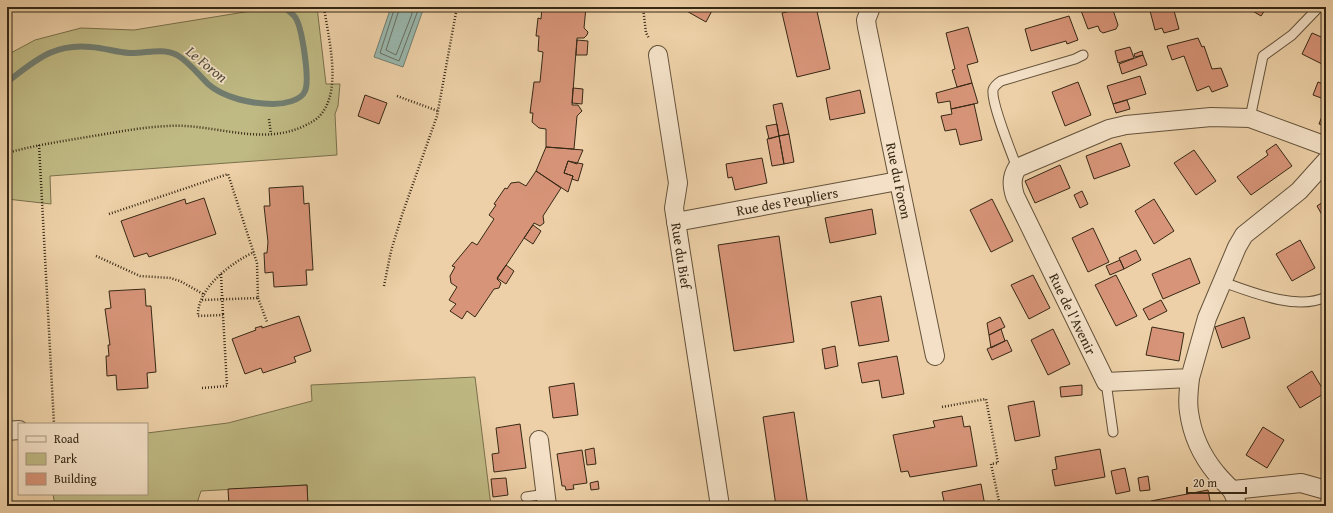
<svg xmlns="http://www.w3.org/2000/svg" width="1333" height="513" viewBox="0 0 1333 513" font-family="'Gentium Book Plus',serif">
  <rect width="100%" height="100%" fill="#edd0a7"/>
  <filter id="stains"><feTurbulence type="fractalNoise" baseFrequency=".005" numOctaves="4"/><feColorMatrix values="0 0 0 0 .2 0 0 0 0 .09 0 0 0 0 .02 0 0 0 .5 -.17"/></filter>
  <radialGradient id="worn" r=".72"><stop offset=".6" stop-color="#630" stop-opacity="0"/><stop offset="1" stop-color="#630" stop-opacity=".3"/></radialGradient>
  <path fill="#bfb983" stroke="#7a704c" d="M250,7H317L326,84H340L338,106L335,114L337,155L50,176L51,204L7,199V55L35,40L81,28L134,30L251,11Z
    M475,377L491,506H308L307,485L201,491L196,506H55L53,494H147V433L228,423L312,401L311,385Z"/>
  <path fill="#99b6ac" stroke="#717d70" d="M391,7H415L423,10L403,67L374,57Z"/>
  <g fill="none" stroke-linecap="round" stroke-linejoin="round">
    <path stroke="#686f60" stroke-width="1" d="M395,7L380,53L399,61L417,13L416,7
      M400,7L386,50L396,55L412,14L411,7"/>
    <path stroke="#717d70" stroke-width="6" d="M7,82C35,61 53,43 91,47C104,48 116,52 129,53C145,54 162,47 177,55C189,62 198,74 208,84C224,98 252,104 273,104C283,104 301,101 305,91C310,80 302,26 295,17C292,13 287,10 284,7"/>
  </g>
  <path fill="#d79478" stroke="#362815" d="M542,7H586L584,28L588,32L587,35L584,38H577L572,105H578L582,111L577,116L574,149L546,147V129L539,128L532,122L533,113H530L534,82H540L543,52L538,51L539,36H536L538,18L541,19Z
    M684,7H714L706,22L683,9Z
    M808,7H816L830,69L797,77L782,13Z
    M1082,7H1112L1118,25L1116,29L1103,33L1100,31L1098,26L1088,29L1080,8Z
    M1149,7H1173L1179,29L1164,33L1162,28L1155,30Z
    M1246,7H1267L1261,16Z
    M1069,16L1078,40L1067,44L1066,41L1031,51L1025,29Z
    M968,27L978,62L967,65L972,83L957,87L952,70L955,69L946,33Z
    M1312,33L1326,39V66L1302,54Z
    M1198,38L1202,47L1204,46L1212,69L1221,68L1228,86L1212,92L1209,86L1197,91L1184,56L1172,60L1167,46Z
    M577,40L588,41L587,55H576Z
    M1130,47L1134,58L1118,63L1115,51Z
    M1142,51L1143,55L1135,57L1134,54Z
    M1143,55L1147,65L1122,74L1119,64Z
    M1140,76L1146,94L1113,104L1107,86Z
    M1078,82L1091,115L1065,126L1052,92Z
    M1318,82L1326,85L1324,99L1313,95Z
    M972,83L978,103L951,109L950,101L938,103L936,93Z
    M573,88L583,89L582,104L572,103Z
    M860,90L865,113L830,120L826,98Z
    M365,95L387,103L379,124L358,116Z
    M1127,100L1130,109L1116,113L1113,104Z
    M782,103L789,134L779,136L773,105Z
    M974,104L982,140L960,145L956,129L945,131L941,116L952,114L951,109Z
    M1326,106V126L1319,124Z
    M777,124L779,136L769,139L766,126Z
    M789,134L794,162L784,164L779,136Z
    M779,136L784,164L772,166L767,139Z
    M1121,143L1130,166L1094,179L1086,156Z
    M1276,144L1292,166L1251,195L1237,177L1268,155L1266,151Z
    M546,147L583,150L577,164L568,161L564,173L573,176L568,192L536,171Z
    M1194,150L1216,181L1196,195L1174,163Z
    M762,158L767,183L735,190L732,177L728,178L726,164Z
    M568,161L583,164L578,181L572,179L573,176L564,173Z
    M1060,165L1070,188L1035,203L1025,181Z
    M536,171L561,188L543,216L544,223L540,226L534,223L497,279L501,283L499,288L494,289L475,317L467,311L462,319L450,311L456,304L449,300L457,287L451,283L450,276L455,267L452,266L472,242L477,245L494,219L489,215L496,205L494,204L505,188L507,189L511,183L519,182L526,186Z
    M303,186L304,204L309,203L313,270H306L307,285L274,287L273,272L265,273L264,253H267L268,242L264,206H270L269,188Z
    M1082,191L1088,204L1080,208L1074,195Z
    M204,198L216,234L149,257L147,253L134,257L121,221L185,199L186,204Z
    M992,199L1013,241L991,252L970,210Z
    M1154,199L1174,231L1154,244L1135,211Z
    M1326,200V222L1317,206Z
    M872,209L876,234L830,243L825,218Z
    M533,225L541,231L533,244L524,238Z
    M1093,228L1109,262L1088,272L1072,238Z
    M779,236L794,342L734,351L718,245Z
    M1300,240L1315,268L1292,281L1276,254Z
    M1136,250L1141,260L1124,269L1119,258Z
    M1190,258L1200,283L1163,299L1152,274Z
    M1120,260L1124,269L1110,275L1106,266Z
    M506,265L514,271L506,284L497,278Z
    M1033,275L1050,308L1029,319L1011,285Z
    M1116,275L1137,316L1116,326L1095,285Z
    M145,289L146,306H151L156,372L147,373L148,388L117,390L116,375L107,376L106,356H109L108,345H110L105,309L111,308L109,291Z
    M881,296L889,341L859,346L851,302Z
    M1161,300L1167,311L1149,320L1143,309Z
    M299,316L311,351L294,357L296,362L263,373L261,368L245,374L232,339L256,330L255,328L262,326V328Z
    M1000,317L1005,327L989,335L987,323Z
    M1244,317L1250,338L1222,348L1215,327Z
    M1152,327L1184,333L1179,361L1146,355Z
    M1001,329L1005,341L991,348L989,335Z
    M1053,329L1070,364L1048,375L1031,340Z
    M1007,340L1012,351L992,360L987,349Z
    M835,346L838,366L825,369L822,349Z
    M897,356L904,394L882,398L879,380L862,383L858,363Z
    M1312,371L1325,393L1300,408L1287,387Z
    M574,383L578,415L553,418L549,387Z
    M1082,385V395L1061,397L1060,387Z
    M1034,401L1040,436L1015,441L1008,406Z
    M794,412L808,506H776L763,417Z
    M962,416L964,427L970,426L977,466L910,477L908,471L901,472L893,435L935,427L933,421Z
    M520,424L526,468L494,472L492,454L499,453L496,428Z
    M1263,427L1284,440L1267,468L1246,455Z
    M594,448L596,464L587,465L585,450Z
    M1100,449L1105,477L1055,486L1052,470L1057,469L1055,457Z
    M582,450L587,483L573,485L574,489L566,490L565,486H562L557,454Z
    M1125,468L1130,491L1116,494L1111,471Z
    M1148,476L1150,490L1140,491L1138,478Z
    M506,478L508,495L493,497L491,479Z
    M598,481L599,489L591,490L590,483Z
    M981,484L985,506H945L942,492Z
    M307,485L308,506H229L228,489Z
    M7,490H8L9,506H7Z
    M1208,490L1211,506H1152L1151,501Z"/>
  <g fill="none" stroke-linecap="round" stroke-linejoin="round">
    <g stroke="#64523a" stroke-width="11">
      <path id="lane" d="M1250,118L1263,56L1292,35L1319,7
        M1017,168C1012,154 991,103 993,90C994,86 998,83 1001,81L1075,59L1083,55
        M1223,282C1251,292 1297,311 1326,297
        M1106,382L1113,432
        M526,497L546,494"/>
    </g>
    <g stroke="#64523a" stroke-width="20">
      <g id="street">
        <path id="s1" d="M871,7L866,20L867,27L935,356"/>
        <path id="s2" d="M658,55L678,183L674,208L720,506"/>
        <path id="s3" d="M1326,146L1250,118L1211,117L1126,125L1109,129L1017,168C1011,178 1012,186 1015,196L1106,382L1190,378L1207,318L1237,247L1244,235L1299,191L1326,161"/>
        <path id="s4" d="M676,222L898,181"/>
        <path d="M1190,378C1189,388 1187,401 1189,412C1192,434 1202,456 1216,473C1227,487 1234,487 1237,506"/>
        <path d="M7,431L19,430"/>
        <path d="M539,440L547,506"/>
        <path d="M1233,490L1301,483L1326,490"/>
      </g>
    </g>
    <path stroke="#362815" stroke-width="2.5" stroke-dasharray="1 2" stroke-linecap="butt" d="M643,7L646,33L649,38
      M397,96L438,111
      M269,119L271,134
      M39,145L54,424
      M7,153C35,145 64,141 93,136C118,132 143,127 168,126C213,123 258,146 302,127C310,123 317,120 322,113C342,87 328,37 324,7
      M109,214L228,174L257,263L258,298L202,300
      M96,256L140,276L170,278L180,281L205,295
      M221,274L223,315
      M384,286L391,251L402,215L437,116L457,7
      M258,298L267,322
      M202,388L227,386L223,315L198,316C197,288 231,263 254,252
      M942,407L986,399L998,463L991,464L1000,506"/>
    <use href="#lane" stroke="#f3e0c6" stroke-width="9"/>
    <use href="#street" stroke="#f3e0c6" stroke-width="18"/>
  </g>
  <g text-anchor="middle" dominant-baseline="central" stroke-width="3.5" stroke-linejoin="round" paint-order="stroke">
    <g font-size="14" fill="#362815" stroke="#f3e0c6">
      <text stroke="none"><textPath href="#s1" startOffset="178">Rue du Foron</textPath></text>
      <text stroke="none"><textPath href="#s4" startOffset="113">Rue des Peupliers</textPath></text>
      <text stroke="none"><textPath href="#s2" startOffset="203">Rue du Bief</textPath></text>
      <text stroke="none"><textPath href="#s3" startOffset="483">Rue de l'Avenir</textPath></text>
    </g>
    <g font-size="15" font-style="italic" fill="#4f4c3b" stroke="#f3e0c6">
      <text transform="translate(207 64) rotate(39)">Le Foron</text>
    </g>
  </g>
  <rect width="1333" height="513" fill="none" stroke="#edd0a7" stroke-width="24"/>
  <rect x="8" y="8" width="1317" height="497" fill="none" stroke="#362815" stroke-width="2"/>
  <rect x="12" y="12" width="1309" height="489" fill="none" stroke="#362815"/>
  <rect x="18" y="423" width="130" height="72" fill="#f3e0c6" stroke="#a7967f"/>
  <rect x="26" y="436" width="20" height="6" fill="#f3e0c6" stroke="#a7967f"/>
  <text x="54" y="443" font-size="12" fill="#362815">Road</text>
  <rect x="26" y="453" width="20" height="12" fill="#bfb983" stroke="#a7967f"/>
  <text x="54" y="463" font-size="12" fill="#362815">Park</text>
  <rect x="26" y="473" width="20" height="12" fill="#d79478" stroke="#a7967f"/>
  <text x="54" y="483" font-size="12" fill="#362815">Building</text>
  <path d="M1187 487v6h59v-6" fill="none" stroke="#362815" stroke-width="2"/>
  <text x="1193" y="487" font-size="12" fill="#362815" stroke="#f3e0c6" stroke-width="3" paint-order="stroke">20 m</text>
  <rect width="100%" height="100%" filter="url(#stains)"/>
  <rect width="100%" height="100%" fill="url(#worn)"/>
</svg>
